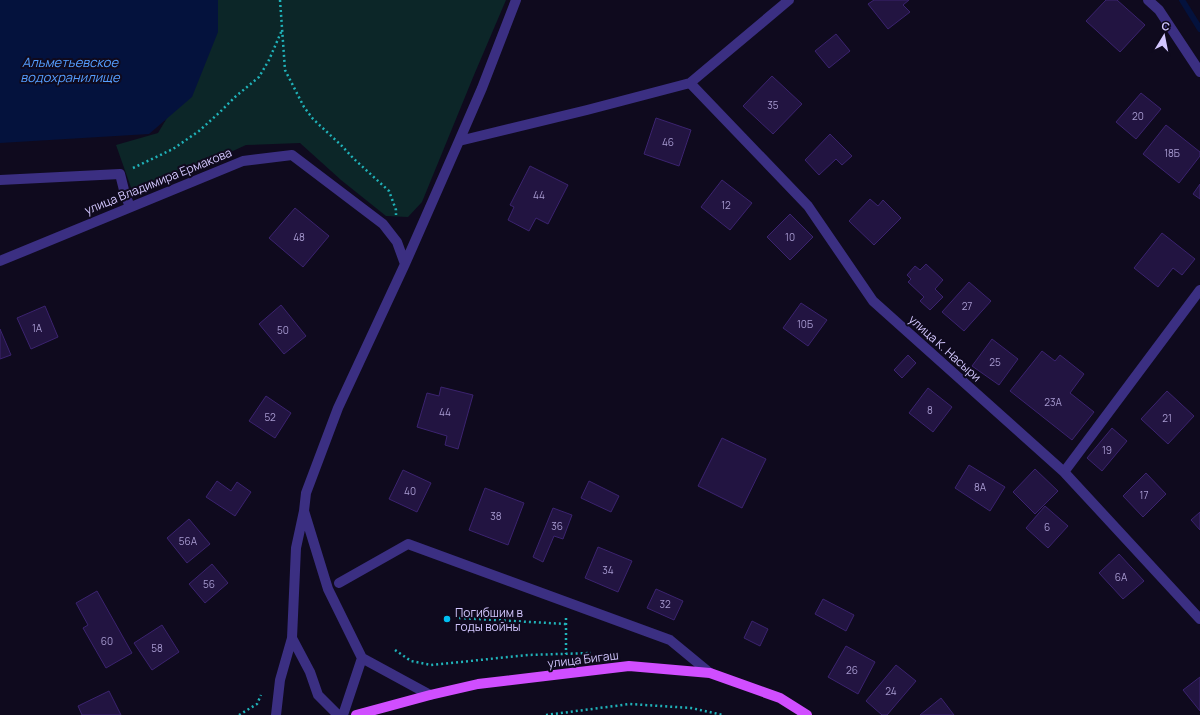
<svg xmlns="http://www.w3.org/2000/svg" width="1200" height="715" viewBox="0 0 1200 715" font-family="Manrope,sans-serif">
  <rect width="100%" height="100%" fill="#0f0a1e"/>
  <path fill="#0c2628" d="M213,0H506L474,75L422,202L408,217L386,216L341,180L300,143L246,145L134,196L116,145L158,133L188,83Z"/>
  <path fill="#04123d" d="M0,0H218V32L192,97L149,134L0,143Z"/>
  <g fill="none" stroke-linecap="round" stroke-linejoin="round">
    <path stroke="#04123d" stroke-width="6" d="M1182,0L1200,29"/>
  </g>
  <path fill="#221441" stroke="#3b236f" d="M874,0H909L903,5L910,12L888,29L868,4Z
    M1106,0H1117L1145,25L1120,52L1086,21Z
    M836,34L850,51L829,68L815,51Z
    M772,76L802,104L773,134L743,106Z
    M1141,93L1161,109L1136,139L1116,122Z
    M656,118L691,130L679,166L644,154Z
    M1166,125L1200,152V156L1179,183L1143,154Z
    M830,134L852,156L842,165L836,159L819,175L805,160Z
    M530,166L568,185L548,224L536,218L529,231L508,220L514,207L510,205Z
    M722,180L752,203L730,230L701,207Z
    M1200,184V199L1193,194Z
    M870,199L878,206L883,200L901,218L874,245L849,221Z
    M295,208L329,236L303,267L269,238Z
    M790,214L813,237L790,260L767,237Z
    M1162,233L1195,259L1182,275L1173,268L1158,287L1134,268Z
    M926,264L943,280L935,289L943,297L930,310L920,301L924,297L908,282L911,279L907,275L915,266L920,270Z
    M969,282L991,301L964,331L942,312Z
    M801,303L827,320L808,346L783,328Z
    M281,305L306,336L284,354L259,324Z
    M45,306L58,337L31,349L17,318Z
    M0,329L11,355L0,359Z
    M992,339L1018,359L999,385L972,366Z
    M1042,351L1055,361L1060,355L1084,374L1070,393L1094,412L1072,440L1010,391Z
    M908,355L916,363L902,378L894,370Z
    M441,387L473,395L458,449L445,445L447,436L417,427L427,393L439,396Z
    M928,388L952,407L933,432L909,413Z
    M1167,391L1194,416L1168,444L1141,419Z
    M266,396L291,413L275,438L249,421Z
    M1112,428L1127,441L1102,471L1087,458Z
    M722,438L766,459L742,508L698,486Z
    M969,465L1005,487L990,511L955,488Z
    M1035,469L1058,491L1035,514L1013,492Z
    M403,470L431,483L417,512L389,499Z
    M1146,473L1166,494L1143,517L1123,496Z
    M217,481L231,491L237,482L251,492L235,516L206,497Z
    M589,481L619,496L611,512L581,498Z
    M485,488L524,503L508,545L469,530Z
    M1045,506L1068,526L1048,548L1026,528Z
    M553,508L572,515L563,539L554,536L543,562L533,557Z
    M1200,512V530L1191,520Z
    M189,519L210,544L187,563L167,538Z
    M598,547L632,561L618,592L585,578Z
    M1119,554L1144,581L1123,599L1099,573Z
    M212,564L228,583L205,603L189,584Z
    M656,589L683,601L674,620L647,608Z
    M97,591L132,653L106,668L83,628L88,625L76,603Z
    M823,599L854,615L846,631L815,614Z
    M752,621L768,629L760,646L744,638Z
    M162,625L179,652L152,670L134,643Z
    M846,646L875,662L858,694L828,677Z
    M896,665L916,681L887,715H882L866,701Z
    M1200,677V711L1183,690Z
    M109,691L121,715H82L78,706Z
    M941,698L954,715H920Z"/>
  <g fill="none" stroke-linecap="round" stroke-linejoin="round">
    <path stroke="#20b2b9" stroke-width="2.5" stroke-dasharray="2 3" stroke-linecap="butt" d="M280,0L285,70L304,107L313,119L342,146L353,158L389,191L396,210V215
      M133,168L173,149L199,131L220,112L235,97L259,77L269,60L282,30
      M459,618L566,624
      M566,618V654
      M395,650L411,661L431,665L528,655L591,653
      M239,715L257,704L261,695
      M546,715L630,704L691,708L723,715"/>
    <path stroke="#3b2f82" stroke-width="10" d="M1148,0L1159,10L1200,72
      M690,83L808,206L873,301L1064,472L1200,619
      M459,141L587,110L690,83L789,0
      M0,180L120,174L125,194L130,207
      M0,261L243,161L292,155L383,224L397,242L405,264
      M1064,472L1200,290
      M304,511L328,589L362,658L430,695
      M339,583L408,544L670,640L710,673
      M276,715L280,680L292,638
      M338,715L318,695L310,672L292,638L296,548L304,511L306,493L338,408L405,264L459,141L482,88L516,0
      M343,715L362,658"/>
    <path stroke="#d04eff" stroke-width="10" d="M356,715L430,695L478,684L629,666L710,673L780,698L807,715"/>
  </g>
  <circle fill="#00bff2" stroke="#0f0a1e" stroke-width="1.5" cx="447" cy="619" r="4"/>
  <g text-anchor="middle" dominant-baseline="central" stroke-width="4" stroke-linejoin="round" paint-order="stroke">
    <g font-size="10" fill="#a79ad0">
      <text x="773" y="105">35</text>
      <text x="1138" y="116">20</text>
      <text x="668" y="142">46</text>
      <text x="1172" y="153">18Б</text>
      <text x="539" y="195">44</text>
      <text x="726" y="205">12</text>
      <text x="299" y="237">48</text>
      <text x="790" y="237">10</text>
      <text x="967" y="306">27</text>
      <text x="805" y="324">10Б</text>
      <text x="37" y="328">1А</text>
      <text x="283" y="330">50</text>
      <text x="995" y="362">25</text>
      <text x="1053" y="402">23А</text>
      <text x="930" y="410">8</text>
      <text x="445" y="412">44</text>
      <text x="270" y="417">52</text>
      <text x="1167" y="418">21</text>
      <text x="1107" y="450">19</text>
      <text x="980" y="487">8А</text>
      <text x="410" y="491">40</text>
      <text x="1144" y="495">17</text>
      <text x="496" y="516">38</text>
      <text x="557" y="526">36</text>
      <text x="1047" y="527">6</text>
      <text x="188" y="541">56А</text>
      <text x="608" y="570">34</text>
      <text x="1121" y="577">6А</text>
      <text x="209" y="584">56</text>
      <text x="665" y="604">32</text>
      <text x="107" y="641">60</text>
      <text x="157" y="648">58</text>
      <text x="852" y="670">26</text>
      <text x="891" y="691">24</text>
    </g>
    <g font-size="12" fill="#d3c7ff" stroke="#0f0a1e">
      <text transform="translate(158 181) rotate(-22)">улица Владимира Ермакова</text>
      <text transform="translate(945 348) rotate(42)">улица К. Насыри</text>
      <text transform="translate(583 659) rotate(-7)">улица Бигаш</text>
    </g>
    <g font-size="12" fill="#d3c7ff" stroke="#0f0a1e" text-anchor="start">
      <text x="455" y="612">Погибшим в<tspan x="455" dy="14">годы войны</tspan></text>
    </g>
    <g font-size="13" font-style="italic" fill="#559eff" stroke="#0f0a1e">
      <text x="70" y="62">Альметьевское<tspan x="70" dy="15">водохранилище</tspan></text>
    </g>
  </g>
  <g transform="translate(1164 36) rotate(10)" stroke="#0f0a1e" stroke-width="3" paint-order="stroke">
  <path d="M0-3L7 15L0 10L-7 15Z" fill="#d3c7ff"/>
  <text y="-6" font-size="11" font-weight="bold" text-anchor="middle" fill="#d3c7ff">С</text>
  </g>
</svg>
